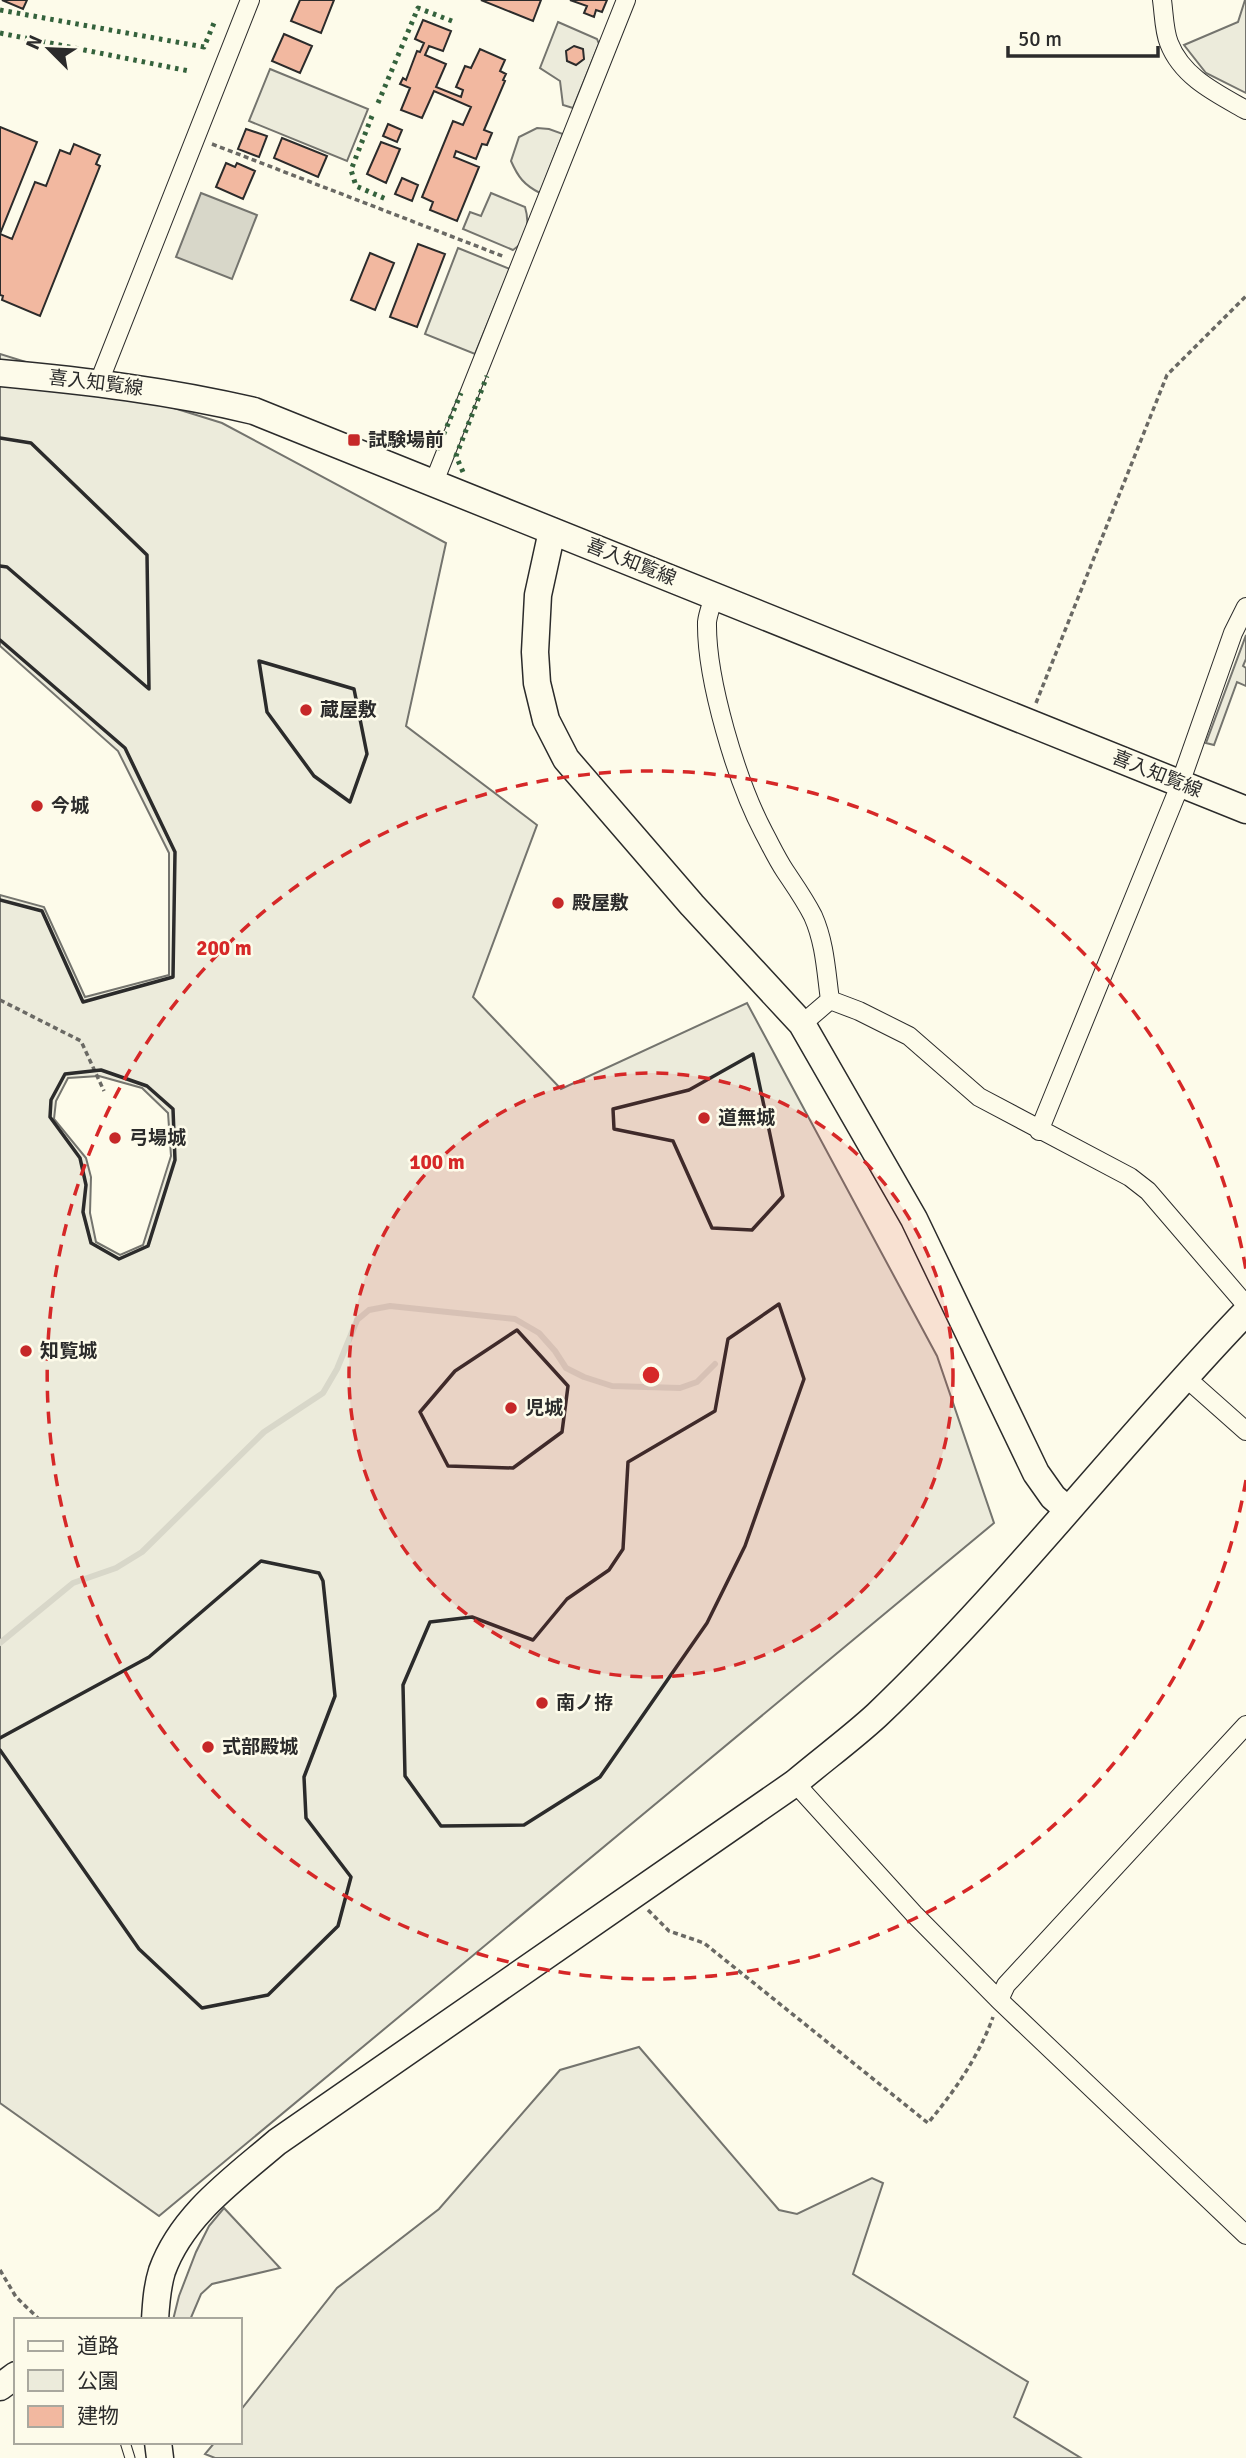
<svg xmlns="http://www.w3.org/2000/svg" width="1246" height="2458" viewBox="0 0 1246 2458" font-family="Signika,'Noto Sans JP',sans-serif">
  <rect width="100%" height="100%" fill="#fdfbea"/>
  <path fill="#ecebdb" stroke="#74746e" stroke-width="2" fill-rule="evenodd" d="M1245,0H1246V93L1206,73L1184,45L1238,22Z
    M558,22L597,39L599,44L573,108L563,105L560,81L540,68Z
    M270,69L368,109L347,161L249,121Z
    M537,128L549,129L563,134L540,193C524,185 518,177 511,161L519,137Z
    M491,193L525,207C530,223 527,241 513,250L463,229L470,212L481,216Z
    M458,248L510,269L475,354L425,334Z
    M0,354L222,423L446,543L406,726L537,825L473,997L561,1089L747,1003L937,1356L994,1523L159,2216L0,2103V895L44,907L85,997L169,975V853L118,751L0,646ZM99,1076L142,1088L168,1113L171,1156L143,1245L120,1255L96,1242L90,1213L91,1177L86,1158L54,1119L56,1101L68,1078Z
    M1246,635V659L1243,666L1246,668V686L1237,682L1214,745L1206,743Z
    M639,2047L779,2210L797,2214L872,2178L883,2183L853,2274L1028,2382L1014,2417L1081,2458H215L205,2454L215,2442H240V2411L337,2288L439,2209L560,2070Z"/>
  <path fill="#eceadb" stroke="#74746e" stroke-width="2" d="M224,2208L280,2268L212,2284L201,2294L190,2320H173L179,2296L196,2252L209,2226Z"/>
  <path fill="#d8d7c9" stroke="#74746e" stroke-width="2" d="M201,193L257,215L232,279L176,257Z"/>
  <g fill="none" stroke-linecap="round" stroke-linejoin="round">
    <path stroke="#d8d7c9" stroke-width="6" d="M0,1643L73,1583L116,1568L142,1552L264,1432L323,1393L337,1369L357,1320L369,1310L390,1306L515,1319L539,1333L555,1351L566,1368L584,1377L612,1386L680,1388L697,1382L715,1364"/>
  </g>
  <path fill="#f2b8a0" stroke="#2b2b2b" stroke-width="2" d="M2,0H27L23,9Z
    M300,0H334L321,33L291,21Z
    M481,0H541L533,21Z
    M570,0H607L602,12L596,10L594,17L584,13L587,6Z
    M423,20L451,31L443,51L429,46L425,55L446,64L436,87L461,97L463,90L456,87L465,66L471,68L480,49L505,60L500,71L506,74L503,80L505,81L484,130L492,133L487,145L482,144L476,159L456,151L454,157L479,167L457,221L430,210L433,202L422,197L453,121L463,125L471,107L434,91L422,118L401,110L410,88L400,84L403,78L406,80L417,51L420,52L424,43L415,39Z
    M284,34L312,46L300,73L272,61Z
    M574,46L583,49L584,59L576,65L567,61L566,51Z
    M388,124L402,130L397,142L383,136Z
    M0,127L37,142L0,234L12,239L35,182L46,186L60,150L70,154L74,144L100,155L96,164L100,166L40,316L2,300L3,296L0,295Z
    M246,129L267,136L259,157L238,149Z
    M282,138L327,156L318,177L274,158Z
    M381,142L400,149L386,183L367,174Z
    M226,163L235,167L237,163L255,171L243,199L216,187Z
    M402,178L418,185L412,201L395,194Z
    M418,244L445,254L417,327L390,317Z
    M370,253L394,263L375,310L351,300Z"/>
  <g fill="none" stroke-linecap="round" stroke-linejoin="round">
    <g stroke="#2b2b2b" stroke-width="11">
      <path id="lane" d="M125,2442L130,2458"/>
    </g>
    <g stroke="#2b2b2b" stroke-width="20">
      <path id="street" d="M1162,0C1164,14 1164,31 1169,43C1182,77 1216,93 1246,110
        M99,382L250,0
        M434,482L626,0
        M714,596C712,604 708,613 707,622C706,680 737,782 764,833C771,846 777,859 785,871C795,886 805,900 813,916C825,943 826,971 830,1000
        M802,1024L830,1000L859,1011L909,1036L979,1097L1130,1177L1148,1191L1246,1305
        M1039,1131L1176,795L1233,633L1246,607
        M1184,1376L1246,1431
        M795,1783L914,1914L999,2000L1246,2235
        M999,2000L1006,1985L1246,1725"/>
    </g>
    <g stroke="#2b2b2b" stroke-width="29">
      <path id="secondary" d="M0,373C86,381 170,391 254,411L1246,810
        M552,531L538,595L535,652L537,683L546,720L566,759L692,905L802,1024L914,1219L1036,1473L1053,1497L1068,1510
        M155,2320C156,2303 157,2287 162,2271C182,2215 234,2179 277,2142L795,1783C822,1760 851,1739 877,1715C1009,1589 1120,1443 1246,1312
        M0,2387L16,2375
        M158,2442L160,2458"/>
    </g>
    <path stroke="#6a6964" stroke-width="3.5" stroke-dasharray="5 3.5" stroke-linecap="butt" d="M212,144L505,257
      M1036,703L1167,375L1246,296
      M0,1000L81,1041L104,1091
      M648,1910L669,1931L704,1943L928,2123C954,2092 979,2056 993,2017
      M0,2270L16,2297L40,2320"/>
    <use href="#lane" stroke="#fdfbea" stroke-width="9"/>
    <use href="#street" stroke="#fdfbea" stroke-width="18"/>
    <use href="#secondary" stroke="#fdfbea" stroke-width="26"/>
    <path stroke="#34623c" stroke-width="5" stroke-dasharray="3.5 5" stroke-linecap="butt" d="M0,10L204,47L214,23
      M0,33L189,71
      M378,103L418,8L452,21
      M372,116L351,170L356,186L386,199
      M437,450L461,393
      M463,472L456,456L487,376"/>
    <path stroke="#2b2b2b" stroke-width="3.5" d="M0,438L31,443L147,555L149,689L7,567L0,566
      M0,640L125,748L175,852L173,977L83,1002L42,911L0,900
      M259,661L354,689L367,754L350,802L314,776L267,712Z
      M753,1054L783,1196L752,1230L712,1228L673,1141L614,1129L613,1109L689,1090Z
      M101,1070L147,1086L173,1109L175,1160L148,1246L119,1259L91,1243L83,1212L86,1185L80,1158L50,1117L51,1100L65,1074Z
      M779,1304L804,1379L745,1546L707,1623L600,1777L524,1825L441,1826L405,1776L403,1685L430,1622L472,1617L533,1640L567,1599L609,1570L623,1549L628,1462L715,1411L728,1339Z
      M517,1330L568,1386L562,1432L513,1468L448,1466L420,1412L455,1371Z
      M0,1738L149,1657L261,1561L319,1573L323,1581L335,1696L304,1777L306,1818L351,1877L338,1926L268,1995L202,2008L139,1949L0,1750"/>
  </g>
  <circle cx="651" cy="1375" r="302" fill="#d62828" fill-opacity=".12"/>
  <g fill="none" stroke="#d62828" stroke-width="3.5" stroke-dasharray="12 9">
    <circle cx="651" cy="1375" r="302"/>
    <path d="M1246 1480A604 604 0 1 1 1246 1270"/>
  </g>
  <g fill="#c62828" stroke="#fdfbea" stroke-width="2.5">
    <rect x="347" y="433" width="14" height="14" rx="3.5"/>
    <circle cx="306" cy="710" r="7"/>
    <circle cx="37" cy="806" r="7"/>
    <circle cx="558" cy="903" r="7"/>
    <circle cx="704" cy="1118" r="7"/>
    <circle cx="115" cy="1138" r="7"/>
    <circle cx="26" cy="1351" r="7"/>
    <circle cx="511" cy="1408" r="7"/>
    <circle cx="542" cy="1703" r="7"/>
    <circle cx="208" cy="1747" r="7"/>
  </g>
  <g text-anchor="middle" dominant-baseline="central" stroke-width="5" stroke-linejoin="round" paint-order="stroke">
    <g font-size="19" fill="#2b2b2b" stroke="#fdfbea">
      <text transform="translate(96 383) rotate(7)">喜入知覧線</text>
      <text transform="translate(631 562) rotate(22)">喜入知覧線</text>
      <text transform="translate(1157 774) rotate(22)">喜入知覧線</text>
    </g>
    <g font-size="19" font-weight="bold" fill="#2b2b2b" stroke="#fdfbea" text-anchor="start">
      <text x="368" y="440">試験場前</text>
      <text x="320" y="710">蔵屋敷</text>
      <text x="51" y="806">今城</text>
      <text x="572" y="903">殿屋敷</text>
      <text x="718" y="1118">道無城</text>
      <text x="129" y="1138">弓場城</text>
      <text x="40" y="1351">知覧城</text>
      <text x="525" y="1408">児城</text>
      <text x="556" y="1703">南ノ拵</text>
      <text x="222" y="1747">式部殿城</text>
    </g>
  </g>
  <circle cx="651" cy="1375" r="10" fill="#d62828" stroke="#fdfbea" stroke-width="3.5"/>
  <g font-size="21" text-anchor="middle" font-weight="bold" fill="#d62828" stroke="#fdfbea" stroke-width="5" stroke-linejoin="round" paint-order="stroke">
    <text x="224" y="955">200 m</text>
    <text x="437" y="1169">100 m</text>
  </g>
  <rect x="14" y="2318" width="228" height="126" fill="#fdfbea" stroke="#a9a89e" stroke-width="2"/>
  <rect x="28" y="2341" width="35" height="10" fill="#fdfbea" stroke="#a9a89e" stroke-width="2"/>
  <text x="77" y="2353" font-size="21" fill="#2b2b2b">道路</text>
  <rect x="28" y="2370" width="35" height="21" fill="#ecebdb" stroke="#a9a89e" stroke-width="2"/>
  <text x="77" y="2388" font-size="21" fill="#2b2b2b">公園</text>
  <rect x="28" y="2406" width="35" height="21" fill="#f2b8a0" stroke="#a9a89e" stroke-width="2"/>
  <text x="77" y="2423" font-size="21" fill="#2b2b2b">建物</text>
  <g transform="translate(49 49) rotate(294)" stroke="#fdfbea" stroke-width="5" paint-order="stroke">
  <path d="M0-5L12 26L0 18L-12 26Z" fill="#2b2b2b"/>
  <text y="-10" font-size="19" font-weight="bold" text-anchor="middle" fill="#2b2b2b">N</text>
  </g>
  <path d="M1008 46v10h150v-10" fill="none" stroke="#2b2b2b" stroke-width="3.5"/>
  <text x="1018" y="46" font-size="21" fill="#2b2b2b" stroke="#fdfbea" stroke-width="5" paint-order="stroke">50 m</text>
</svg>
